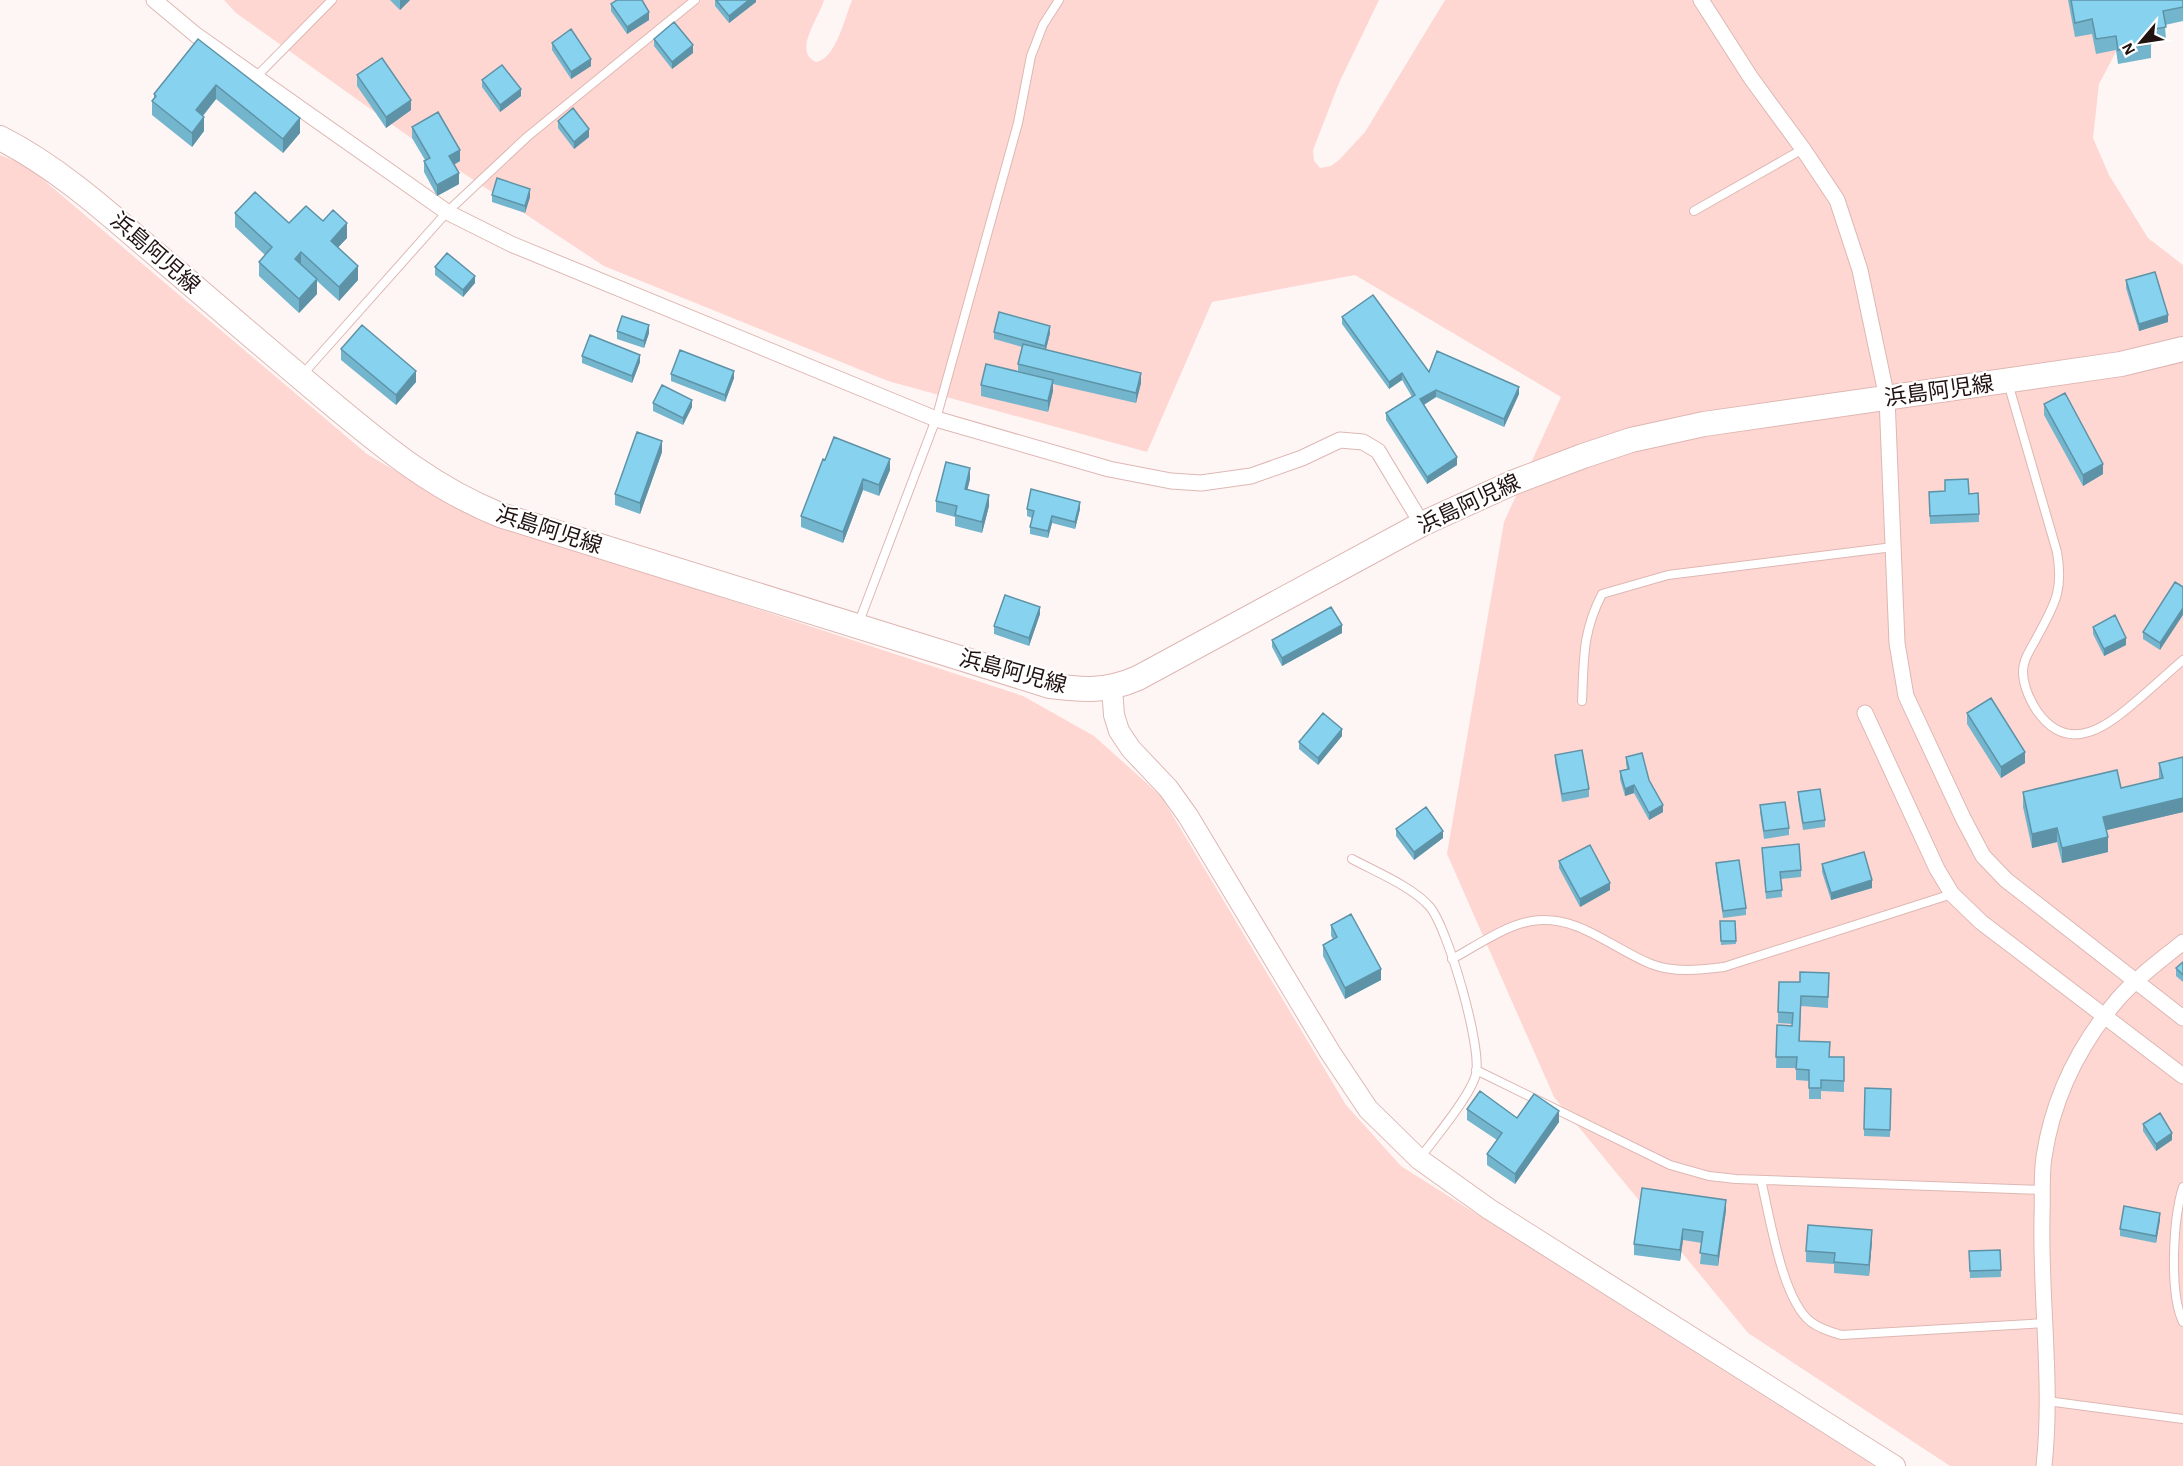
<svg xmlns="http://www.w3.org/2000/svg" width="2183" height="1466" viewBox="0 0 2183 1466" font-family="'Alegreya Sans','Noto Sans JP',sans-serif">
  <rect width="100%" height="100%" fill="#fef6f5"/>
  <path fill="#fed7d2" d="M224,0H824C820,16 792,52 816,62C836,59 845,17 852,0H1379L1339,83L1313,150L1314,161L1320,168L1331,166L1339,160L1365,132L1445,0H2152L2127,31L2099,84L2093,138L2109,175L2148,238L2183,265V1466H1950L1748,1333L1554,1097L1447,854L1504,522L1561,397L1355,275L1212,302L1147,452L888,381L604,266L425,148L236,13Z
    M0,155L27,166L367,454L470,515L1023,696L1094,736L1161,796L1346,1105L1401,1166L1874,1466H0Z"/>
  <g fill="none" stroke-linecap="round" stroke-linejoin="round">
    <g stroke="#deb7b3" stroke-width="10">
      <path id="service" d="M256,77L332,0
        M1694,211L1803,149
        M303,374L447,212L527,137L695,0
        M2008,383L2057,552C2064,592 2054,605 2036,639C2032,647 2026,655 2024,664C2020,679 2029,699 2037,711C2070,758 2110,724 2141,697C2155,685 2169,672 2183,660
        M859,622L936,419L1018,123L1031,56L1043,25L1059,0
        M1582,701C1584,659 1582,633 1602,594L1668,575L1893,547
        M1352,859C1376,872 1413,887 1430,907C1448,929 1482,1046 1476,1074C1471,1095 1435,1138 1420,1158
        M1452,959C1476,946 1506,925 1532,921C1578,914 1611,948 1651,964C1674,973 1700,970 1724,967L1952,894
        M1476,1070L1670,1165L1709,1176L1736,1179L2043,1190
        M1761,1180C1770,1217 1782,1300 1811,1322C1820,1329 1831,1332 1841,1335L2045,1323
        M2183,1187C2173,1219 2169,1293 2183,1322
        M2047,1401L2183,1419"/>
    </g>
    <g stroke="#deb7b3" stroke-width="17">
      <path id="minor" d="M154,0L196,35L447,212L511,244L936,419L1109,469L1171,481L1201,483L1251,476L1302,458L1340,440L1363,442L1378,451L1422,524
        M1701,0L1751,78L1803,149L1837,200L1860,270L1887,398L1897,643L1906,696L1963,818L1983,856L2006,880L2183,1018
        M1865,713L1937,869L1952,894L1981,922L2183,1076
        M2044,1466C2053,1383 2040,1299 2042,1216C2043,1197 2041,1176 2044,1157C2053,1097 2079,1045 2118,999C2137,977 2161,960 2183,942"/>
    </g>
    <g stroke="#deb7b3" stroke-width="22">
      <path id="tertiary" d="M1112,688L1114,715L1119,731L1131,749L1168,788L1188,816L1330,1052L1368,1109L1419,1159L1489,1209L1895,1466"/>
    </g>
    <g stroke="#deb7b3" stroke-width="26">
      <path id="primary" d="M0,138C53,165 98,204 143,243C203,294 263,346 324,397C382,445 429,486 500,515L1050,686C1084,690 1106,692 1138,678L1422,524L1512,483L1583,456L1631,440L1704,424L2121,364L2183,349"/>
    </g>
    <use href="#service" stroke="#fff" stroke-width="8"/>
    <use href="#minor" stroke="#fff" stroke-width="15"/>
    <use href="#tertiary" stroke="#fff" stroke-width="20"/>
    <use href="#primary" stroke="#fff" stroke-width="24"/>
  </g>
  <path fill="#74b5ce" d="M390,0H410L400,10Z
    M715,0H756V2L729,23L715,6Z
    M2068,0H2183V21L2165,25L2166,41L2151,44V58L2118,64L2116,50L2096,54L2092,34L2075,37Z
    M611,4L649,20L627,34L611,11Z
    M198,39L300,133L283,153L216,99L203,116L204,131L192,147L152,115V101L154,99V94Z
    M654,39L693,53L672,69L654,46Z
    M552,43L591,66L571,79L552,50Z
    M357,75L411,110L386,128L357,86Z
    M482,80L521,96L500,112L482,87Z
    M558,121L589,137L574,149L558,128Z
    M412,127L460,161L454,165L459,184L437,196L424,172V161L425,160L412,138Z
    M492,195L530,197L525,213L492,202Z
    M235,213L289,223L323,221L347,238L338,247L358,280L339,301L317,281V294L299,313L259,276V262L265,255L235,227Z
    M435,267L475,283L463,297L435,275Z
    M2126,280L2168,322L2139,331L2126,288Z
    M1342,317L1429,372L1519,394L1504,427L1436,397L1424,405L1457,465L1427,484L1386,420V413L1412,397L1402,380L1389,389L1342,324Z
    M617,331L649,333L644,348L617,339Z
    M994,332L1050,333L1046,350L1141,383L1136,403L1053,384V391L1048,412L981,396V385L1018,371V364L1022,347L994,339Z
    M341,349L416,382L396,405L341,360Z
    M582,356L640,362L632,383L582,363Z
    M671,374L734,378L725,402L671,381Z
    M653,403L692,407L683,425L653,411Z
    M2044,404L2103,474L2083,486L2044,415Z
    M662,452L640,514L615,505V494Z
    M825,460L890,470L879,496L863,490L843,543L801,527V516Z
    M970,479L967,490L989,506L982,533L955,526V517L936,512V501Z
    M1969,494L1979,514V522L1930,524L1929,499Z
    M1027,509H1080L1075,529L1052,523L1048,538L1030,534V527L1032,518L1027,516Z
    M2183,587L2160,650L2143,639V632Z
    M1040,614L1029,646L994,634V626Z
    M2093,627L2126,645L2104,656L2093,634Z
    M1342,633L1282,666L1272,647V640Z
    M1967,713L2025,763L2001,778L1967,724Z
    M1342,736L1318,765L1299,749V742Z
    M1555,755L1589,789V797L1562,802L1555,762Z
    M1626,757L1649,780L1663,812L1649,820L1634,793L1625,796L1620,779V771L1627,769L1626,764Z
    M2159,763L2183,812L2106,830L2108,852L2062,863L2057,842L2032,848L2023,807V792L2121,788L2159,779Z
    M1798,792L1825,820V827L1803,830L1798,799Z
    M1760,805L1789,828V835L1764,839L1760,812Z
    M1396,829L1443,838L1414,860L1396,836Z
    M1762,848L1801,870V877L1781,879L1782,897L1766,899Z
    M1559,861L1610,890L1580,907L1559,868Z
    M1716,863L1746,908V915L1723,918L1716,870Z
    M1822,864L1872,888L1831,900L1822,872Z
    M1720,921H1735L1736,944L1721,945Z
    M1331,925L1381,980L1345,999L1323,956V945L1333,939L1331,936Z
    M2183,962V982L2176,976V968Z
    M1829,973L1828,1008L1801,1006L1800,1041L1829,1057H1844V1092L1821,1091V1099H1809V1081L1796,1080V1068H1776L1777,1025L1792,1026L1793,1024L1778,1023V1012L1800,982Z
    M1891,1089L1890,1137L1864,1136V1129Z
    M1467,1109L1517,1118L1559,1122L1515,1184L1487,1165V1154L1497,1140L1467,1120Z
    M2143,1124L2172,1140L2156,1151L2143,1131Z
    M1726,1210L1718,1266L1700,1264L1702,1243L1683,1240L1680,1261L1634,1255V1244Z
    M2160,1220L2156,1243L2120,1236V1229Z
    M1872,1241L1869,1276L1834,1273V1264L1806,1262V1251Z
    M2000,1250L2001,1277L1970,1278L1969,1251Z"/>
  <path fill="#5e93a7" d="M400,0H410L400,10Z
    M749,0H756V2L729,23V16Z
    M649,12V20L627,34V27Z
    M693,45V53L672,69V62Z
    M591,59V66L571,79V72Z
    M216,85V99L196,124V110Z
    M521,89V96L500,112V105Z
    M411,100V110L386,128V117Z
    M204,117V131L192,147V133Z
    M300,118V133L283,153V139Z
    M589,129V137L574,149V142Z
    M460,150V161L449,167V156Z
    M459,173V184L437,196V185Z
    M530,189V197L525,213V206Z
    M347,223V238L331,255V241Z
    M301,252V267L295,259Z
    M358,266V280L339,301V287Z
    M475,276V283L463,297V290Z
    M317,279V294L299,313V299Z
    M2168,315V322L2139,331V324Z
    M649,325V333L644,348V341Z
    M1050,326V333L1045,353V346Z
    M640,355V362L632,383V376Z
    M416,371V382L396,405V395Z
    M734,371V378L725,402V395Z
    M1141,373V383L1136,403V393Z
    M1402,373V380L1389,389V382Z
    M1053,380V391L1048,412V401Z
    M1519,387V394L1504,427V419Z
    M1436,390V397L1420,407V399Z
    M692,400V407L683,425V418Z
    M662,441V452L640,514V503Z
    M1457,457V465L1427,484V477Z
    M890,459V470L879,496V485Z
    M2103,464V474L2083,486V475Z
    M970,468V479L965,500V489Z
    M863,479V490L843,543V532Z
    M989,495V506L982,533V522Z
    M1080,502V509L1075,529V522Z
    M1052,516V523L1048,538V531Z
    M1040,607V614L1029,646V638Z
    M2183,608V615L2160,650V643Z
    M1342,625V633L1282,666V658Z
    M2126,638V645L2104,656V649Z
    M1342,729V736L1318,765V758Z
    M2025,752V763L2001,778V767Z
    M1634,785V793L1625,796V789Z
    M2183,798V812L2103,831V817Z
    M1663,805V812L1649,820V813Z
    M2057,828V842L2032,848V834Z
    M1443,831V838L1414,860V852Z
    M2108,837V852L2062,863V848Z
    M1872,880V888L1831,900V893Z
    M1610,883V890L1580,907V899Z
    M1381,969V980L1345,999V988Z
    M1559,1111V1122L1515,1184V1174Z
    M2172,1133V1140L2156,1151V1144Z
    M1726,1200V1210L1718,1266V1256Z
    M2160,1213V1220L2156,1243V1236Z
    M1683,1229V1240L1680,1261V1250Z
    M1872,1230V1241L1869,1276V1265Z"/>
  <path fill="#87d2ef" stroke="#5e93a7" stroke-width="1.5" d="M617,0H642L649,12L627,27L611,4Z
    M716,0H749L729,16Z
    M2071,0H2183V7L2163,11L2166,27L2149,30L2151,44L2118,50L2116,36L2096,39L2092,19L2075,23Z
    M674,22L693,45L672,62L654,39Z
    M571,29L591,59L571,72L552,43Z
    M198,39L300,118L283,139L216,85L196,110L204,117L192,133L152,101L156,96L154,94Z
    M382,58L411,100L386,117L357,75Z
    M502,65L521,89L500,105L482,80Z
    M573,108L589,129L574,142L558,121Z
    M438,112L460,150L449,156L459,173L437,185L424,161L430,158L412,127Z
    M497,178L530,189L525,206L492,195Z
    M255,192L289,223L306,206L323,221L333,210L347,223L331,241L358,266L339,287L301,252L295,259L317,279L299,299L259,262L272,247L235,213Z
    M447,253L475,276L463,290L435,267Z
    M2155,272L2168,315L2139,324L2126,280Z
    M1373,295L1429,372L1437,351L1519,387L1504,419L1436,390L1420,399L1457,457L1427,477L1386,413L1415,395L1402,373L1389,382L1342,317Z
    M999,312L1050,326L1045,346L994,332Z
    M622,316L649,325L644,341L617,331Z
    M362,325L416,371L396,395L341,349Z
    M590,335L640,355L632,376L582,356Z
    M1023,344L1141,373L1136,393L1018,364Z
    M680,350L734,371L725,395L671,374Z
    M986,364L1053,380L1048,401L981,385Z
    M662,385L692,400L683,418L653,403Z
    M2065,393L2103,464L2083,475L2044,404Z
    M637,432L662,441L640,503L615,494Z
    M834,437L890,459L879,485L863,479L843,532L801,516L823,459L825,460Z
    M946,462L970,468L965,489L989,495L982,522L955,515L957,506L936,501Z
    M1968,479L1969,494L1978,493L1979,514L1930,516L1929,492L1945,491V480Z
    M1031,489L1080,502L1075,522L1052,516L1048,531L1030,527L1034,511L1027,509Z
    M2175,582L2183,587V608L2160,643L2143,632Z
    M1005,595L1040,607L1029,638L994,626Z
    M1331,607L1342,625L1282,658L1272,640Z
    M2115,615L2126,638L2104,649L2093,627Z
    M1991,698L2025,752L2001,767L1967,713Z
    M1323,713L1342,729L1318,758L1299,742Z
    M1582,750L1589,789L1562,794L1555,755Z
    M1642,753L1649,780L1663,805L1649,813L1634,785L1625,789L1620,771L1629,769L1626,757Z
    M2183,757V798L2103,817L2108,837L2062,848L2057,828L2032,834L2023,792L2117,770L2121,788L2163,778L2159,763Z
    M1820,789L1825,820L1803,823L1798,792Z
    M1785,802L1789,828L1764,831L1760,805Z
    M1426,807L1443,831L1414,852L1396,829Z
    M1799,844L1801,870L1780,872L1782,890L1766,892L1762,848Z
    M1590,845L1610,883L1580,899L1559,861Z
    M1864,852L1872,880L1831,893L1822,864Z
    M1739,860L1746,908L1723,911L1716,863Z
    M1351,914L1381,969L1345,988L1323,945L1337,937L1331,925Z
    M1720,921H1735L1736,941H1721Z
    M2183,962V975L2176,968Z
    M1800,972L1829,973L1828,997L1801,996L1799,1041L1830,1042L1829,1057H1844V1081L1821,1080V1088H1809V1070L1796,1069L1797,1057H1776L1777,1025L1792,1026L1793,1013L1778,1012L1779,982H1800Z
    M1865,1088L1891,1089L1890,1130L1864,1129Z
    M1480,1091L1517,1118L1534,1094L1559,1111L1515,1174L1487,1154L1502,1133L1467,1109Z
    M2160,1113L2172,1133L2156,1144L2143,1124Z
    M1642,1188L1726,1200L1718,1256L1700,1253L1703,1232L1683,1229L1680,1250L1634,1244Z
    M2124,1206L2160,1213L2156,1236L2120,1229Z
    M1808,1225L1872,1230L1869,1265L1834,1262L1835,1253L1806,1251Z
    M2000,1250L2001,1270L1970,1271L1969,1251Z"/>
  <g text-anchor="middle" dominant-baseline="central" stroke-width="4.5" stroke-linejoin="round" paint-order="stroke">
    <g font-size="22" fill="#211312" stroke="#fff">
      <text transform="translate(155 253) rotate(41)">浜島阿児線</text>
      <text transform="translate(1939 391) rotate(-8)">浜島阿児線</text>
      <text transform="translate(1469 504) rotate(-25)">浜島阿児線</text>
      <text transform="translate(549 530) rotate(18)">浜島阿児線</text>
      <text transform="translate(1013 672) rotate(15)">浜島阿児線</text>
    </g>
  </g>
  <g transform="translate(2141 42) rotate(241)" stroke="#ffffff" stroke-width="4.5" paint-order="stroke">
  <path d="M0-4.5L10 22L0 15L-10 22Z" fill="#211312"/>
  <text y="-9" font-size="16" font-weight="bold" text-anchor="middle" fill="#211312">N</text>
  </g>
</svg>
